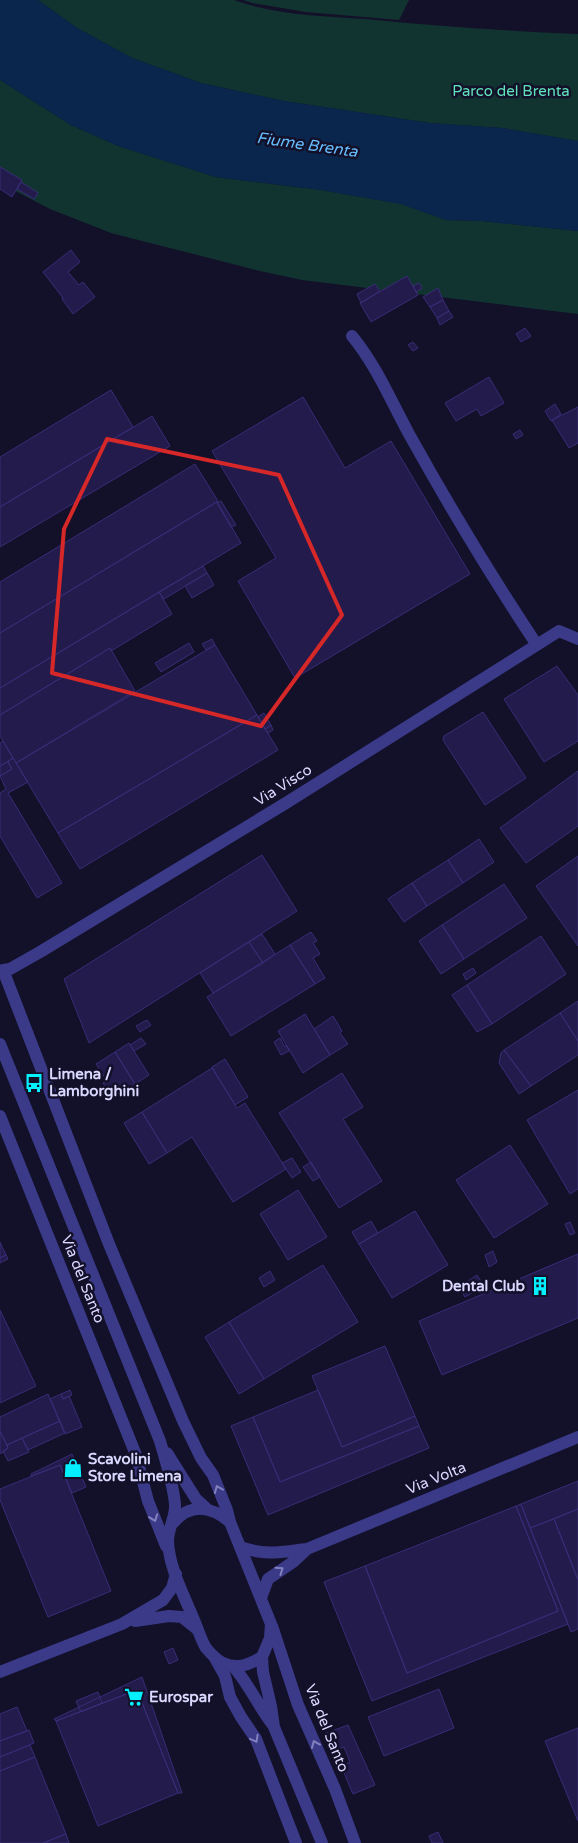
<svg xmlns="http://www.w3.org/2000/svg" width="578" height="1843" viewBox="0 0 578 1843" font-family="'Varela Round',sans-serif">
  <rect width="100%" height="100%" fill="#131029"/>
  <path fill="#123431" d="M38,0H234C275,15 322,16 365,19C436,26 507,31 578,34V141L502,128L430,123L284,101L201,83L132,58L77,28Z
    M243,0H409L399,20L306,12L252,3Z
    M0,80L71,125L118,146L216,177L321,190L402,204L446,220L482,221L578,231V314L302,280L260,271L111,233L50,209L0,183Z"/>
  <path fill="#0b264d" d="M0,0H38L77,28L132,58L201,83L284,101L430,123L502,128L578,141V231L482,221L446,220L401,204L321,190L216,177L118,146L71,125L0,80Z"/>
  <path fill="#231b4b" stroke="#382d77" d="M0,167L22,180L12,197L0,189Z
    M21,182L38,193L34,199L17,189Z
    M71,250L80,262L68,272L79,285L83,282L95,297L73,314L62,299L63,298L43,272Z
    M407,276L418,295L371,322L360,303Z
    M419,283L422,288L416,292L413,286Z
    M375,284L380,291L361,303L357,294Z
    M438,288L443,300L430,307L423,297Z
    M443,300L449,311L437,318L430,307Z
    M449,311L453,317L440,325L437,318Z
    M525,328L531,336L521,342L516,334Z
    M413,342L418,348L413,351L408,345Z
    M489,377L504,403L481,416L477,409L456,421L445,403Z
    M111,390L133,427L0,507V457Z
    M303,397L345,468L391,441L470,574L295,678L238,581L276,558L212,451Z
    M555,404L561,414L551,421L545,411Z
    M578,407V443L569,448L552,420Z
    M152,416L170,446L0,547V507Z
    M520,430L523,435L516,439L513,434Z
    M195,464L218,501L0,633V582Z
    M221,501L236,525L231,527L217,503Z
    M217,502L241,543L0,688V633Z
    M203,566L207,573L164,599L159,592Z
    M207,573L214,585L192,598L185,586Z
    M159,592L172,614L111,651L110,648L0,715V688Z
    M212,639L215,645L206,650L202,644Z
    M189,643L194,652L161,672L155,663Z
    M215,645L257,715L58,833L16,763Z
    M110,648L135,691L16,763L0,736V715Z
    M557,666L578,695V741L544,762L504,699Z
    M483,712L526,778L485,805L443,740L444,736Z
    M264,713L271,725L265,729L258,717Z
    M257,715L278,750L80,869L58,833Z
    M271,725L273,730L268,733L265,729Z
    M3,741L13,758L0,766V743Z
    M13,758L28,782L8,793L62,883L37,898L0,836V793L6,789L0,776L12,769L8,762Z
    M8,762L12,769L0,776V766Z
    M578,771V826L526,863L500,828Z
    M479,839L494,862L463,883L448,860Z
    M262,855L297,911L89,1043L64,979Z
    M578,856V946L536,886Z
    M448,860L463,883L427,906L412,883Z
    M412,883L427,906L404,922L388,899Z
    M504,884L527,918L464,959L442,925Z
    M442,925L464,959L441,974L419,941Z
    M311,932L317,941L313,943L320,954L313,958L325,978L315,984L290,945Z
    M262,934L275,954L263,963L249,942Z
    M541,936L566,974L492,1024L467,985Z
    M249,942L263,963L213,993L200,973Z
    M290,945L315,984L231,1036L207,997Z
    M473,968L476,973L466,980L463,974Z
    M467,985L492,1024L477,1032L452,995Z
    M578,1001V1041L560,1013Z
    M560,1013L578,1041V1055L531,1086L504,1050Z
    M305,1014L330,1055L303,1073L278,1031Z
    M333,1016L342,1031L340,1033L348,1044L330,1055L314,1029Z
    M147,1020L151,1025L140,1032L136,1026Z
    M141,1038L146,1044L134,1051L130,1045Z
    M280,1038L284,1046H287L289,1051L281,1055L274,1042Z
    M129,1043L149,1075L135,1084L115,1052Z
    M504,1050L531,1086L519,1094L499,1063L501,1053Z
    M115,1052L135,1084L113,1099L103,1083L107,1081L96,1064Z
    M225,1059L248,1097L235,1105L212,1067Z
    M212,1068L237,1108L245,1103L286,1169L233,1202L192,1137L167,1153L142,1112Z
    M342,1073L363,1107L343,1119L382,1181L339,1208L279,1113Z
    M578,1090V1189L570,1194L527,1120Z
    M142,1112L167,1153L149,1164L124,1123Z
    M510,1145L548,1204L494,1238L456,1180Z
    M292,1158L301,1172L292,1178L282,1163Z
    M311,1162L320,1177L313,1181L303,1167Z
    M298,1190L327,1237L288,1260L260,1214Z
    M415,1211L448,1265L392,1298L359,1244Z
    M371,1221L378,1233L359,1244L352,1232Z
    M570,1222L575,1233L570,1235L565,1224Z
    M0,1242L6,1255L0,1258Z
    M493,1251L497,1262L489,1267L485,1255Z
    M578,1254V1318L442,1375L419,1321Z
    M6,1255L8,1259L0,1263V1258Z
    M323,1265L358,1322L264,1379L229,1322Z
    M270,1271L275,1280L264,1287L259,1278Z
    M477,1275L484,1286L465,1297L459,1287Z
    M0,1310L36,1386L0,1403Z
    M229,1322L264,1379L239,1394L205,1337Z
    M385,1346L415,1416L342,1447L312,1376Z
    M70,1390L72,1395L63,1399L61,1394Z
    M318,1390L342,1447L415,1416L419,1426L280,1482L253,1417Z
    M48,1394L60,1421L7,1445L0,1431V1417Z
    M61,1394L63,1399L69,1396L82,1427L65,1434L50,1399Z
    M253,1417L280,1482L419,1426L429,1448L268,1515L231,1426Z
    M60,1421L65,1433L28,1450L22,1438Z
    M0,1431L8,1448L1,1454L0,1452Z
    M22,1438L29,1452L8,1461L3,1451L8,1448L7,1445Z
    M72,1454L86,1487L72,1493L60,1465L31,1476V1474Z
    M60,1465L111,1591L48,1617L0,1500V1489Z
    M578,1481V1509L530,1528L521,1504Z
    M521,1504L568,1624L372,1701L324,1582L365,1566L407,1673L558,1611L516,1506Z
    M516,1506L558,1611L407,1673L365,1566Z
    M578,1509V1580L554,1519Z
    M554,1519L578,1580V1629L571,1632L530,1528Z
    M173,1648L178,1660L169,1664L164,1652Z
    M142,1677L181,1790L182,1793H178L137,1690L56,1721L54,1719Z
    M439,1689L454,1728L384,1756L368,1717Z
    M137,1690L178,1793L98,1826L56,1721Z
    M98,1692L102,1703L81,1712L76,1701Z
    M17,1707L27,1731L0,1741V1714Z
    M348,1725L375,1785L353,1794L341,1766L350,1762L344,1747L332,1752L324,1734Z
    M578,1728V1821L545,1741Z
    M29,1730L34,1743L0,1757V1741Z
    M30,1745L35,1757L0,1771V1757Z
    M35,1757L66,1834L43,1843H0V1771Z
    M438,1832L443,1843H432L429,1836Z
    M66,1834L69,1843H43Z"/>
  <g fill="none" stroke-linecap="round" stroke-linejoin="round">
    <path stroke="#3a3a89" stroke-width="12" d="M352,336C376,365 391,401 409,434C449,506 491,576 537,645
      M3,970L10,969L40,952L286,803L559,631L578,639
      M3,970L109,1244L183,1421L201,1458L213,1475L227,1510L230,1522
      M0,1044L160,1441C166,1462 173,1483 175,1504C176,1517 168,1528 168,1541C169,1568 184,1595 194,1620C198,1629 201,1640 206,1648C211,1654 217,1660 223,1663C238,1670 250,1664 262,1657
      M0,1116L136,1455L148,1501L166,1546
      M167,1453L196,1499L207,1509
      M173,1523C190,1503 211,1506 230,1522L271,1624L270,1638L262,1657L263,1672L271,1706L274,1727L322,1843
      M240,1547C267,1556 280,1552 307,1549L578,1437
      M261,1598L268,1579L293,1562L307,1549
      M135,1621L169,1616L182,1617L197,1629
      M272,1626L298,1705L335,1789L355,1843
      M215,1658L225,1676L230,1697L241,1717L256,1739L296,1843
      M233,1666C249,1684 258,1706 273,1725
      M0,1672L122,1624L163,1600L172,1588L176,1574"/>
  </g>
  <defs><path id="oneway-chevron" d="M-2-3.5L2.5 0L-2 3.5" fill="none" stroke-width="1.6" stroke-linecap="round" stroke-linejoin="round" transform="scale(1.25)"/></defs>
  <g stroke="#8281be">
    <use href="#oneway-chevron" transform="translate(218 1489) rotate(-112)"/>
    <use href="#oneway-chevron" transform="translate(154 1518) rotate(70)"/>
    <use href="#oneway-chevron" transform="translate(280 1570) rotate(-35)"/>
    <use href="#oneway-chevron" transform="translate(255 1739) rotate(61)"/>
    <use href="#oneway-chevron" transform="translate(315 1744) rotate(-113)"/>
  </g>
  <path fill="none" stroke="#d62828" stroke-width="4" stroke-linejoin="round" d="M107,439L279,475L342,615L261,726L52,673L64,529Z"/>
  <defs>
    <g id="bus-bare" transform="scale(1.5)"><path d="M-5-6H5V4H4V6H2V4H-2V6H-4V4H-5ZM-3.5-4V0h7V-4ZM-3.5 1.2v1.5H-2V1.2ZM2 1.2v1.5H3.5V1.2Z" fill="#04f0ff" stroke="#131029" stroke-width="2.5" paint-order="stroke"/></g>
    <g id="building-bare" transform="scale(1.5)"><path d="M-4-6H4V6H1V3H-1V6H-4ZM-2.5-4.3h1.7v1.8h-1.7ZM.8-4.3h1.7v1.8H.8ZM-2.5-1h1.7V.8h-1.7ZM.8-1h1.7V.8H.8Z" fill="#04f0ff" stroke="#131029" stroke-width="2.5" paint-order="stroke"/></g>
    <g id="shop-bare" transform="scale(1.5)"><path d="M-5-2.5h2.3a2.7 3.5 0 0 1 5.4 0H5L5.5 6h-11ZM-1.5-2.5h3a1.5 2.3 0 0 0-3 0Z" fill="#04f0ff" stroke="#131029" stroke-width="2.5" paint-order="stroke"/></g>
    <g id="supermarket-bare" transform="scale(1.5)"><path d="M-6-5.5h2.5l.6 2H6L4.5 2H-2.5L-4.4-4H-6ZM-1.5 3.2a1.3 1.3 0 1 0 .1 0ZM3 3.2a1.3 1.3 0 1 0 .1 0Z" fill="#04f0ff" stroke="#131029" stroke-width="2.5" paint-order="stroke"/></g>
  </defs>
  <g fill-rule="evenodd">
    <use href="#bus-bare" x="34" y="1083"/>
    <use href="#building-bare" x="540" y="1286"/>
    <use href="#shop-bare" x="73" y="1468"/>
    <use href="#supermarket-bare" x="134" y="1697"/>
  </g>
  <g text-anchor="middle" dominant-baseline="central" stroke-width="5" stroke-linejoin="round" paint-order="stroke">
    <g font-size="15" fill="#60e3bd" stroke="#131029">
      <text x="511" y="91">Parco del Brenta</text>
    </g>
    <g font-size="15" fill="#dbd8ff" stroke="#131029">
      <text transform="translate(283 785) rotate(-32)">Via Visco</text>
      <text transform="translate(83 1279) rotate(68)">Via del Santo</text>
      <text transform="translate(436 1478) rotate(-22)">Via Volta</text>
      <text transform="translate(327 1728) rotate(68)">Via del Santo</text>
    </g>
    <g font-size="15" font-weight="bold" fill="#dbd8ff" stroke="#131029" text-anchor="start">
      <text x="49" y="1074">Limena /<tspan x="49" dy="17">Lamborghini</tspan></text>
      <text x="525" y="1286" text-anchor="end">Dental Club</text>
      <text x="88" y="1459">Scavolini<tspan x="88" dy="17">Store Limena</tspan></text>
      <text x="149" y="1697">Eurospar</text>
    </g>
    <g font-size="16" font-style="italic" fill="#66beff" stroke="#131029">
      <text transform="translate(307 145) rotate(8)">Fiume Brenta</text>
    </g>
  </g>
</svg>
